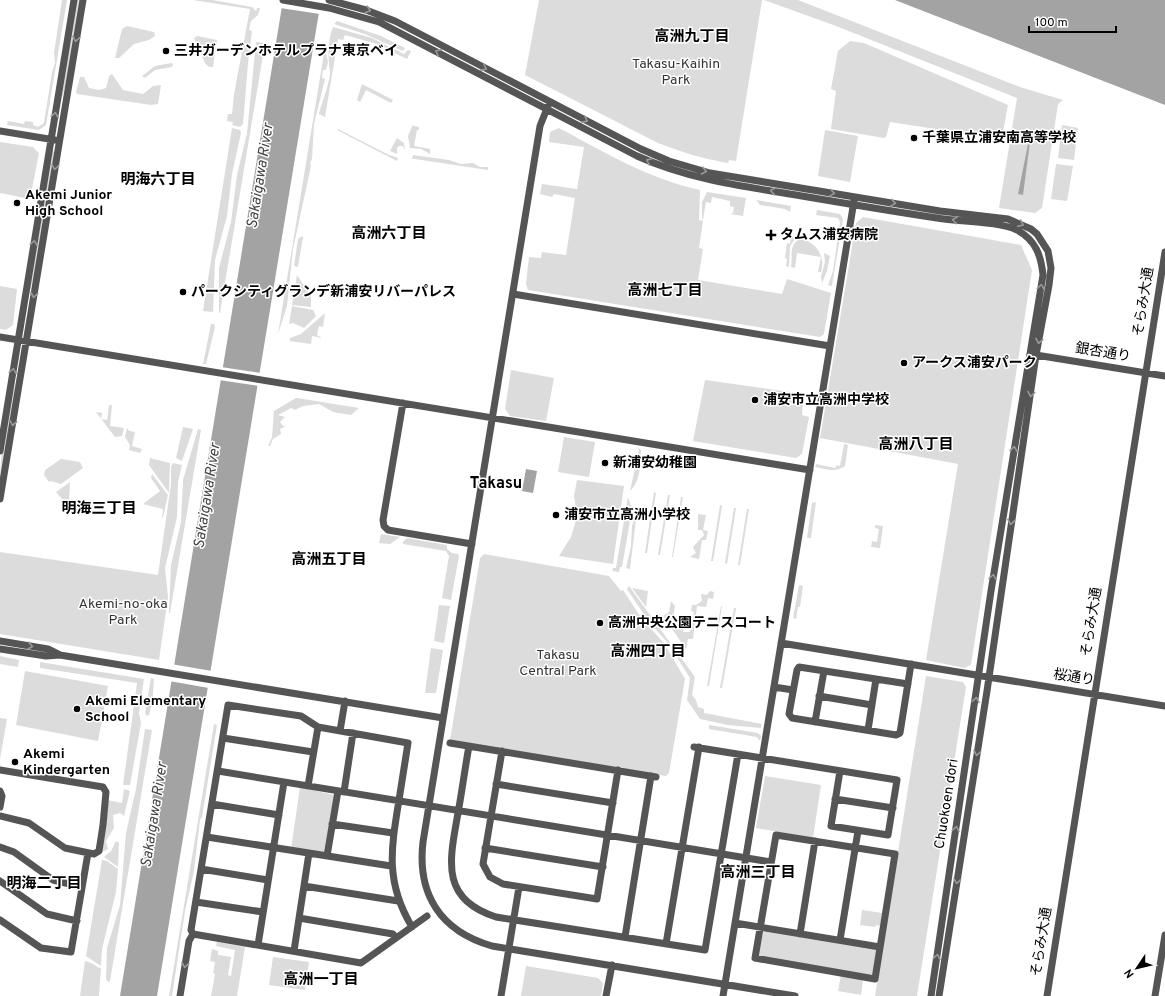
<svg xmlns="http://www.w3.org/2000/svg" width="1165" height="996" viewBox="0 0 1165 996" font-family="Overpass,'Noto Sans JP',sans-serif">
  <rect width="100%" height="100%" fill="#fff"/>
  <path fill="#dcdcdc" d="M62,0H67L46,125L39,130L7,125L8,121L24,124L25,121L33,122V125L38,127L44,123L52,72L55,63L54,53Z
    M76,0H80L67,80L61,102Z
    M193,0H212L252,7L256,11L257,8H260L258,15L251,21L249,30L252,31L248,63L243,124L240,127L232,125L233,122L227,121L228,114H232L234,94L250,9Z
    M539,0H762L736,161L729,160L728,163C704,159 681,152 658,143L525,75Z
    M764,0H798L1020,87L1063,100L1058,104L1042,208L1035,213L999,208L1017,98L836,26Z
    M337,21L381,36L405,48L403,51L365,34L334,24Z
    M127,26L154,32L155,36L149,40L134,44L119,58H115L122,29Z
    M333,27L372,38L404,54L408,50L411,51L407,59L377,44L345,35L343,40L338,39L325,117L319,114C321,106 331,78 330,72C328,59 327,41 333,27Z
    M197,36L217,40L213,67H209L205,63L194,38Z
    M850,41L864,43L1008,105L1003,132L994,138L890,122L886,137L884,138L831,129L836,91L831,89L838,51Z
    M256,42L265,43L220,313H219V268L231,222L237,175L247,133Z
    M325,47L328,62L326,70H323L322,78L325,79L314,124L312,159L310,163L311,166L293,249L287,306L278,334Z
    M171,63L173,64L172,67L155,70L145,78L142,76L155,66Z
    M112,74L123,90L143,94L153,86L161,85L158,104L151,105L77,94L76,92L80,77H84L89,88L99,90L106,88L109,76Z
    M362,84L393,100L391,103L366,90L360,102L357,100Z
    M413,124V126L419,127V130H417L414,146L430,149V154L421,149L410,148L408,136Z
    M1062,125L1078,128L1074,160L1058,158Z
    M232,128L240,130L241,133L232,174L227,216L215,260L213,312L203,311Z
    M559,128C604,152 649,179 700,190L699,220L703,221L699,248L703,249L698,280L782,294L787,279L831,293L824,334L820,337L528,290L526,284L529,257L541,258L542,252L566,255L575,198L554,194L552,197L540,194L542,184L577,189L584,147L549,142L550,132Z
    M338,129L389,155L398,158L397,161L337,130Z
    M825,130L858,136L850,182L818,176Z
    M397,138L404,143L405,151L403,146H399L397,148V154L390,151Z
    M0,142L33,147L39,153L30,199L0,193Z
    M52,151L55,152L34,277L28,298Z
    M413,155L449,160L461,164L473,163L480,167H488V170L415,159H412Z
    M1056,164L1073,166L1067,201L1051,199Z
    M707,192L746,198L743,216L730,214L733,213L734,207L730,206V201L712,197L711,203L706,202L703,219H702V202Z
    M756,200L791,206L790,212L785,209L760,205Z
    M817,210L840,214L843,219L832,286L828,285L833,271L840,222L838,218L816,215Z
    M863,217L1021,245L1032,270L971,665L964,668L926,660L958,464L820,438L856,223Z
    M302,236L303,237L298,267L294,266L298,239Z
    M791,236L795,239L790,246L789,267L786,266L787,259L785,258L787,243L790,244Z
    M800,239C816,241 826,257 821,272H818L821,257L797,253L795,268L791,267C793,256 788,245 800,239Z
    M824,253L830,256L827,271L822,283L821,277L825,262Z
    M297,275L311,296V307L292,305Z
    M0,286L17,289L13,325L6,330L0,329Z
    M292,306L313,310L316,316L304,328L293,323L289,324Z
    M325,313L323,327L319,326L317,335L322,338L312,336L311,344L290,341V338L301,334Z
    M211,324H214L215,327L206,364H203Z
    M511,370L554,378L546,421L510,416L505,409Z
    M705,380L797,393L803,402L802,415L809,417L802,454L796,458L693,441Z
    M16,382L0,485C0,451 6,415 16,382Z
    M296,398H297L359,408L351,415L333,412L319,404L303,406L295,410L291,408L278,415L285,417L280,422L283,426H286L280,429L281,434L273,439L270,446H268L272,437L274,411Z
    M109,405H112L110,426L124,428L122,436L115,437L96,412L102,413L101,419L107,420Z
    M183,427L193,429L182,461L176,458Z
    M127,428L129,431L135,432L132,446L142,449L140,453L129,450L130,445L125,437Z
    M198,429L201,430L170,613H169L171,565L181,522L183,480Z
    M564,437L595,442L589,477L558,472Z
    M844,444L848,445L845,466C836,473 826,469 815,467L816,464L835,468L837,465L840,466Z
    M637,447L641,450C640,464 641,481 630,491L639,450Z
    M150,458L170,463L169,493L149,465Z
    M61,459L80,462L83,468L61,484L51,481L49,482L44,475L45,470Z
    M173,463L182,465L178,482L177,517L165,568L168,597L159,660L0,634V552L158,575L171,484V467Z
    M152,474L168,495L163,517H162L163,509L143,504L160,491L151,478Z
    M577,480L624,486L613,564L559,556L571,537L575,524L576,508L574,496Z
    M70,482L69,500L62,499L56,492Z
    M654,492L656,493L647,553H645Z
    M668,495H670L660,555H658Z
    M628,497L632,509L622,567H620L619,572L612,571L613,568H616Z
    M681,497H683L673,557H672Z
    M816,502L811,538H807L812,503Z
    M720,505L722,506L713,561H711Z
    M734,508H736L727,564L725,563Z
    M747,509H749L740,565H738Z
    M637,511L630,569L626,568L631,546L632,526Z
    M698,514L706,515L703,530L708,531L706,540H702L699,559L690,557L696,553L693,547L704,535L702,530H698Z
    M875,525L883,526L880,548L871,547L872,541L877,542L879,529L875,528Z
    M381,534L400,537L390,544L379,543Z
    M407,538L447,545V549L452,553L458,554L459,556L451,600L442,598L449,556L446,551L403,544V542Z
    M484,554L609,576L621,591L623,590L642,619L664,643L685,679L669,773L666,776L450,740L480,558Z
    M799,585L803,586L800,607H798L796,619L793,618Z
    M629,586L695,677L692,695L696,700L698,707L704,709V713L762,724L761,728L728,725L700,719L687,700L690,678L667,642L649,622L627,589Z
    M632,588L648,591L646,607Z
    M710,591L714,592L713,599L708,598L706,607L697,606L693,639H688L686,649L663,616L669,612L671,601L675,606L672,625L684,627L683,632H690L694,612L691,611L692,605H696L702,601L701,594L707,595Z
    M439,605L450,606L444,643L434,641Z
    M721,606H722L709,686H707Z
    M734,608H736L722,688H720Z
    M431,648L443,650L436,693H425Z
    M0,656L19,660L18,667L0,664Z
    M40,662L144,679L139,713L141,723L130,785H123L137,683L40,668Z
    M25,671L108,686L98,741L16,725Z
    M926,676L963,682L966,687L917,996H875Z
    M151,678L154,679L152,707H151L149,715L147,716L145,713Z
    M0,718L7,719L0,759Z
    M214,724L217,725L202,817L200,820L194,871L185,911L172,996H169Z
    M709,725L758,733L761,736L760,741L757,737L709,729Z
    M145,729L152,730L110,981L108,982L106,979L107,948L120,905L126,833L136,789Z
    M765,776L821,785L813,838L756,828Z
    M300,787L334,795L325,853L291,849Z
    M124,789L130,791L124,816L120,813L113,815L114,828L106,841L108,849L102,852L107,800L122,803Z
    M116,841L119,843L118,867L104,857L111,851Z
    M102,860L107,861L118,869L116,892L102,949L101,966L86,956Z
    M862,910L882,913L880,926L876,925L875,927L860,925Z
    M764,930L875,948L877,950L874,973L871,975L760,957L758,954Z
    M217,942L245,947L237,996H211L215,974L213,973L215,962L210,961L212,949L218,951V955L231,957L228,975L231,976L235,950L216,946Z
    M273,957L309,962L305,990L269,985Z
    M85,961C92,962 96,967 101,968L99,996H80Z
    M526,966L598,978L603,983L601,996H521Z
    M841,975L863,979L861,995L838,991Z"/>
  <path fill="#a3a3a3" d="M283,0H321L157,996H120Z
    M895,0H1165V105L918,9Z
    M1030,134H1031L1023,195L1018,194Z
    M526,469L537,471L533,493L522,491Z"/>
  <path fill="#fff" d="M281,0H323L320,14L280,8Z
    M221,367L261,373L259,386L219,380Z
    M171,664L212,671L209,688L169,681Z"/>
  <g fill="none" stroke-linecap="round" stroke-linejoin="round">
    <path stroke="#555" stroke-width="7" d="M283,0L329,8L379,22L637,156C688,179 741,186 796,195C843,203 890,211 937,218C960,222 998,221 1017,230C1036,240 1041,256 1043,275L991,591L931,996
      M329,0L366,10L395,21L641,149L669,161L710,173L940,211L1008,219L1031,229L1037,234L1048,251L1051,268L1049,285L1036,355L987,691L939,996
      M548,106L540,126L423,842C417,894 440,931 492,946L795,996
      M0,131L55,140
      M513,294L830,346
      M0,337L810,470
      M1036,355L1165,376
      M403,403L383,520L384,526L388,530L472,544
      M0,451L74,0
      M0,499L83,0
      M0,641L48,649L60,655
      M781,643L1165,706
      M0,649L46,656L60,655L443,718
      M908,684L799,667L797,670L789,714L792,718L896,735L900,733L911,664
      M774,687L793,690
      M819,696L872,705
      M815,722L824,671
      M868,730L876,679
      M340,731L345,701
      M223,738L313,752
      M450,743L656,777
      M469,746C465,768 462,791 458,813C450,859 439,899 496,917L705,950L738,754
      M694,747L897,780L888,835L831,826L840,771
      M502,751L483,864L490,877L503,884L597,899L618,770
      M0,770L103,787L106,792L103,825L99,851L94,854L65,848L29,823L0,816
      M218,771L771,862
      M496,784L613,803
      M308,786L318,727
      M0,791L2,796L0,807
      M344,792L353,733
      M835,799L893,808
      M212,804L279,815
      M332,824L393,833
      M776,835L895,854L875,979L755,958Z
      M207,837L391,866
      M0,847L14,852L53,880L82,887
      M485,848L603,867
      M327,856L338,791
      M201,869L268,880
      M0,881L47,914L77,921
      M304,886L398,901
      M196,902L263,912
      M299,918L393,934L396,938
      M0,920L41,948L71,952L88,853
      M735,923L880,947
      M193,934L361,963L427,916
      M800,934L815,841
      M625,937L651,776
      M840,940L858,831
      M666,944L699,747
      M258,945L284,782
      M294,951L309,853
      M180,996L189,941L193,934L191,930L228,705L301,716L318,727L408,743C405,762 402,781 399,800C391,849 385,882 412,927
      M501,996L519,887
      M606,996L612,965
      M723,996L854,201
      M1047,996L1165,252
      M1155,996L1165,935"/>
  </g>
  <defs><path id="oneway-chevron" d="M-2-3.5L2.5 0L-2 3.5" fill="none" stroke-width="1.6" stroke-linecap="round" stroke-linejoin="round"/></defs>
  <g stroke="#999">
    <use href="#oneway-chevron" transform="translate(368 10) rotate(18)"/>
    <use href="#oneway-chevron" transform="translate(76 39) rotate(100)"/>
    <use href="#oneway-chevron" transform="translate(438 52) rotate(-152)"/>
    <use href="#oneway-chevron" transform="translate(484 68) rotate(28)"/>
    <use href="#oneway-chevron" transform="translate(55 115) rotate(-81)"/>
    <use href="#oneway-chevron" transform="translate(585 120) rotate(27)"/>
    <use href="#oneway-chevron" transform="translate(649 161) rotate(-156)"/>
    <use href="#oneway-chevron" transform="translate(55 167) rotate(99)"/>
    <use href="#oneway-chevron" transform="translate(704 171) rotate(13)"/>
    <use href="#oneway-chevron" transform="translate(773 191) rotate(-170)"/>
    <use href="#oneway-chevron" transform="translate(832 193) rotate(9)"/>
    <use href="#oneway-chevron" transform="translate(893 203) rotate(9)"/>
    <use href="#oneway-chevron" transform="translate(955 220) rotate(-173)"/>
    <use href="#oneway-chevron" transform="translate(1021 224) rotate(24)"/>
    <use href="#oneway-chevron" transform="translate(34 243) rotate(-80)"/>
    <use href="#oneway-chevron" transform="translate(1041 287) rotate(-82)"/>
    <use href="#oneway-chevron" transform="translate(34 295) rotate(100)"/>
    <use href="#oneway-chevron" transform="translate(1039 341) rotate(100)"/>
    <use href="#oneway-chevron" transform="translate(13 371) rotate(-81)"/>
    <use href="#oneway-chevron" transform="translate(1031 394) rotate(99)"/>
    <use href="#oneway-chevron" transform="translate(13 423) rotate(100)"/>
    <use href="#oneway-chevron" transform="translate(1014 449) rotate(-81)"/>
    <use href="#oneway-chevron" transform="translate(1011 522) rotate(99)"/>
    <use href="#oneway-chevron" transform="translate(993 577) rotate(-81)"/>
    <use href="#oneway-chevron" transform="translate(30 646) rotate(10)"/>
    <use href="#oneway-chevron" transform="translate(976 700) rotate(-81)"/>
    <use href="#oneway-chevron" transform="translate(977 753) rotate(99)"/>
    <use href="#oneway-chevron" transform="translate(956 829) rotate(-81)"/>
    <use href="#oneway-chevron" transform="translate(957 881) rotate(99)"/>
    <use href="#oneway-chevron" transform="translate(937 957) rotate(-81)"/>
    <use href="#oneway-chevron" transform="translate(185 965) rotate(99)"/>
  </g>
  <g fill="#000" stroke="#fff" stroke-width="1.5">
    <circle cx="166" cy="51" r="4"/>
    <circle cx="914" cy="138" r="4"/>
    <circle cx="17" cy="203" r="4"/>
    <path d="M769 229h4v4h4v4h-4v4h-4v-4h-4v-4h4z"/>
    <circle cx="183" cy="292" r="4"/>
    <circle cx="904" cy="363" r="4"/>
    <circle cx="755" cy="400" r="4"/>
    <circle cx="605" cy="463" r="4"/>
    <circle cx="556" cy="515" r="4"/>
    <circle cx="600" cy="623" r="4"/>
    <circle cx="77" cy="709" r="4"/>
    <circle cx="15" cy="762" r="4"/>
  </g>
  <g text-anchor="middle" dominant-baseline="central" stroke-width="3" stroke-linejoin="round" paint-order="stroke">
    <g font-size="14" font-weight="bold" fill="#000" stroke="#fff" text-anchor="start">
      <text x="174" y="51">三井ガーデンホテルプラナ東京ベイ</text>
      <text x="922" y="138">千葉県立浦安南高等学校</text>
      <text x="25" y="195">Akemi Junior<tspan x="25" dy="16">High School</tspan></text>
      <text x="780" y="235">タムス浦安病院</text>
      <text x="191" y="292">パークシティグランデ新浦安リバーパレス</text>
      <text x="912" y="363">アークス浦安パーク</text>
      <text x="763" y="400">浦安市立高洲中学校</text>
      <text x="613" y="463">新浦安幼稚園</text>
      <text x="564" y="515">浦安市立高洲小学校</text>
      <text x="608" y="623">高洲中央公園テニスコート</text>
      <text x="85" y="701">Akemi Elementary<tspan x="85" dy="16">School</tspan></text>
      <text x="23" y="754">Akemi<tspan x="23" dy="16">Kindergarten</tspan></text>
    </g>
    <g font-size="14" fill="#333" stroke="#fff">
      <text x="676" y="64">Takasu-Kaihin<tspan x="676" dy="16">Park</tspan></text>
      <text x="123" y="604">Akemi-no-oka<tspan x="123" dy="16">Park</tspan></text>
      <text x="558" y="655">Takasu<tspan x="558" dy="16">Central Park</tspan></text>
    </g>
    <g font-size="14" fill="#000" stroke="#fff">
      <text transform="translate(1144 302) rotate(-81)">そらみ大通</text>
      <text transform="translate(1103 353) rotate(9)">銀杏通り</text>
      <text transform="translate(1092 622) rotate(-81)">そらみ大通</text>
      <text transform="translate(1074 678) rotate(9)">桜通り</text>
      <text transform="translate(947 804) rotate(-81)">Chuokoen dori</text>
      <text transform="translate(1042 942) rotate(-81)">そらみ大通</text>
    </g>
    <g font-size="15" font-weight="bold" fill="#000" stroke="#fff">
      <text x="692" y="37">高洲九丁目</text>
      <text x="158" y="180">明海六丁目</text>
      <text x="389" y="234">高洲六丁目</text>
      <text x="665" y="291">高洲七丁目</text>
      <text x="916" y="445">高洲八丁目</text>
      <text x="99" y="509">明海三丁目</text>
      <text x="329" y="560">高洲五丁目</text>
      <text x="648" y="652">高洲四丁目</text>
      <text x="758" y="873">高洲三丁目</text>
      <text x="44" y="884">明海二丁目</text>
      <text x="321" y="980">高洲一丁目</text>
    </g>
    <g font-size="15" font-style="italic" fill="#444" stroke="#fff">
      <text transform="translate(261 176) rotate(-81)">Sakaigawa River</text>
      <text transform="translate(208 496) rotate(-81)">Sakaigawa River</text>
      <text transform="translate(155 815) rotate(-81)">Sakaigawa River</text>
    </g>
    <g font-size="16" font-weight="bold" fill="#000" stroke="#fff">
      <text x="496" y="484">Takasu</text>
    </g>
  </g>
  <g transform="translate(1137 968) rotate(235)" stroke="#ffffff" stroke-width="3" paint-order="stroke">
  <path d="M0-3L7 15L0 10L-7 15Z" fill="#000000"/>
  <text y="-6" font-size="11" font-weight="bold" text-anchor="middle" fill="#000000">N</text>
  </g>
  <path d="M1029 26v6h87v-6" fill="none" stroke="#000000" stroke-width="2"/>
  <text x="1035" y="26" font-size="12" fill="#000000" stroke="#ffffff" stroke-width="3" paint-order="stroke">100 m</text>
</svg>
